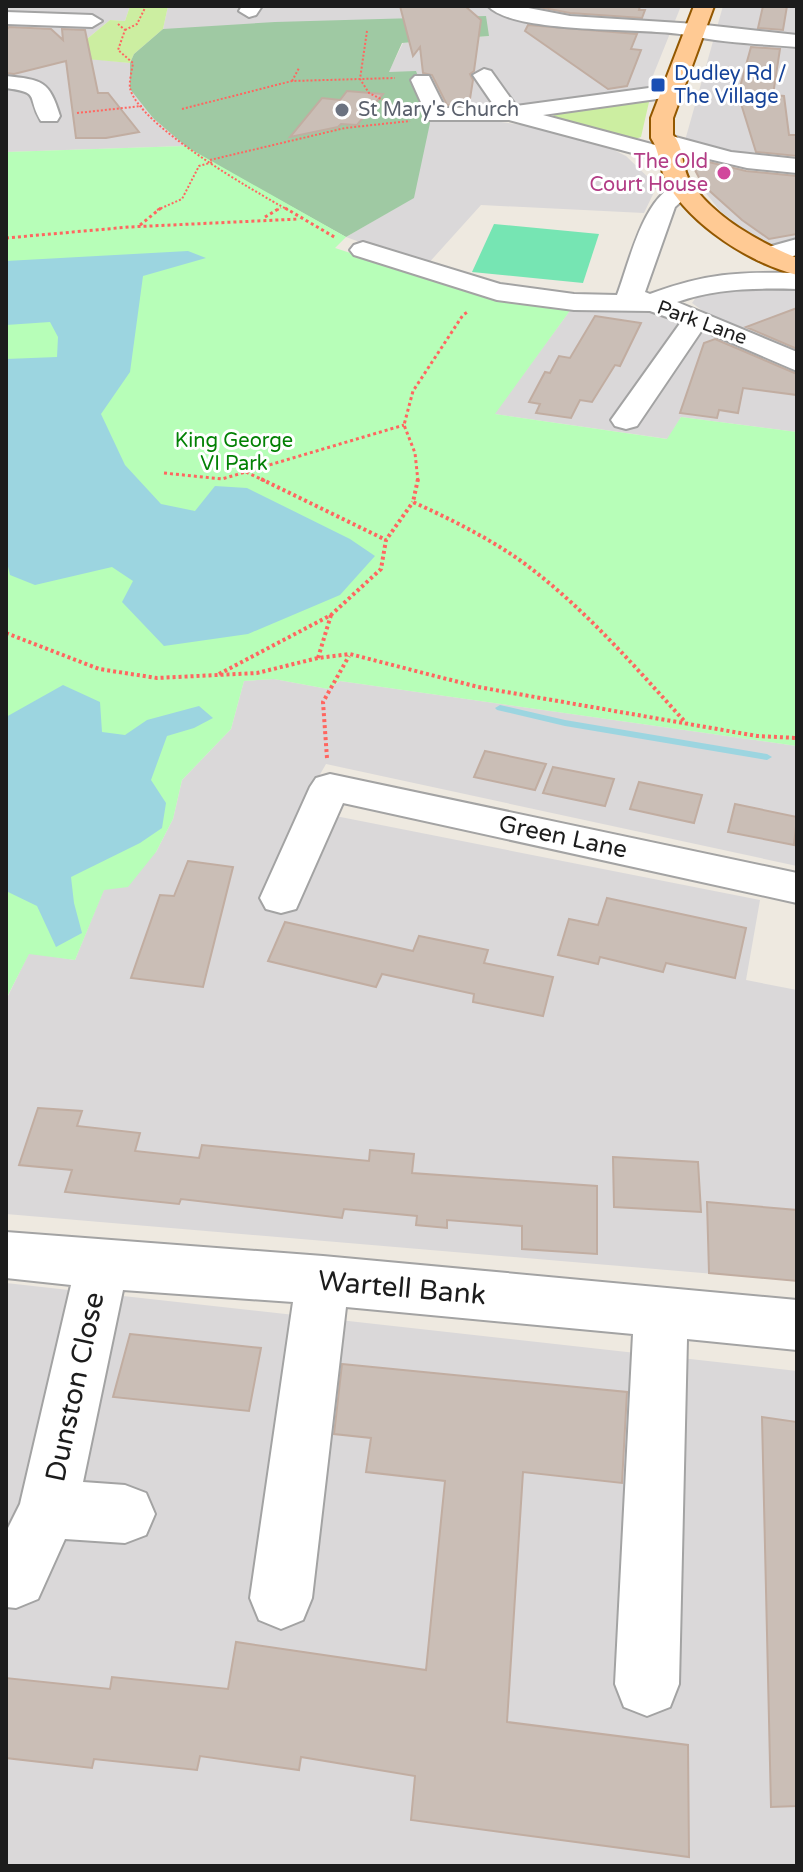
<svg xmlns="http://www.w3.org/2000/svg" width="803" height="1872" viewBox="0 0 803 1872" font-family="'Varela Round',sans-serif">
  <rect width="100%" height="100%" fill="#eee9e0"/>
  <path fill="#dad8d9" d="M6,6H130L125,21L110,20L66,56L130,63L131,89L153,118L185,146L6,152Z
    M168,6H681L648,88L581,100L470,109L429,106L388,73L403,43L489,36L163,29Z
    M723,6H797V153L719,152L684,144Z
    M430,120L501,122L556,130L598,142L626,156L657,186L644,213L481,205L426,266L346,237L413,198Z
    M705,192L797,194V255L758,240L720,211Z
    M764,288L797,290V353L707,314L692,303L700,292Z
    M574,305L664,314L797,368V432L681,417L668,439L494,414Z
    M274,679L328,689L340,681L797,746V866L326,764L300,809L760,900L746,980L797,990V1281L6,1214V1000L29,953L75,960L104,889L156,852L173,819L182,780L231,729L244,681Z
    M6,1283L797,1371V1866H6Z"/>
  <path fill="#cceea1" d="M130,6H168L163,29L134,54L130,63L65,57L110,20L125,21Z
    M642,101L649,102L641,137L635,139L550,118L561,110Z"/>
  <path fill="#9fc9a3" d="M486,16L489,36L402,43L389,72L416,71L429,106L430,123L414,198L346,237L190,150L153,118L130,89V63L134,54L163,29L275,22Z"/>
  <path fill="#b7feb8" d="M185,146L346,237L335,248L459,288L574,305L495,414L667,439L681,417L797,432V746L340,681L328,689L274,679L244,681L231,729L182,780L173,819L156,852L128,887L104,890L75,960L29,954L6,999V152Z"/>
  <path fill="#76e5b3" d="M494,224L599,234L583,283L472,272Z"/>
  <path fill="#9cd5e0" d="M188,251L206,258L143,276L130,372L101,414L125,465L161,504L195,511L215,486L247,488L350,539L375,556L340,595L248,634L164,646L122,602L133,581L112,567L35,585L10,575L6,558V359L57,357L58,337L50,322L6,325V261Z
    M63,685L100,702L102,732L125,735L147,720L199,706L213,718L194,728L167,736L151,780L166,803L162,828L140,843L71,877L74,903L82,933L56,947L37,906L6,891V717Z"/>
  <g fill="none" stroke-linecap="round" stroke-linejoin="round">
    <path fill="#9cd5e0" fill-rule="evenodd" d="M500,705L565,720L767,754L772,757L767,760L565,726L497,710L495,708Z"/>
  </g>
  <path fill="#cabeb6" stroke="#c1ada1" stroke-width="2" d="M400,6H465L481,20L474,71L470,74L473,80L469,105H447L432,75L423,73L420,47L413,56Z
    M640,6L639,10H645L642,18L570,13L538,7Z
    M763,6H787L783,30L758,28Z
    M528,25L637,34L631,49L641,50L627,86L608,89L525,31Z
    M9,27L51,29L63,40L62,29L85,30L98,93H108L139,132L106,138H76L66,61L14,74L6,73V30Z
    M751,47L780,49L773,95L784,96L789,135H797V156L756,152L738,94Z
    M347,91L383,94L357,125L341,124L338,127L290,137L322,98L340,100Z
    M688,157L746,171L797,176V234L769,239L742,220L703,185Z
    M797,308V349L746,327Z
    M595,316L641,323L620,366L615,365L592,402L580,400L571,418L536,413L540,404L529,402L545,372L550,373L559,356L570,358Z
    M715,339L797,374V395L743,388L738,413L719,410L717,418L680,413L704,343Z
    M485,751L546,764L535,790L474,777Z
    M553,767L614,779L605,806L543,793Z
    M639,782L702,795L694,823L630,809Z
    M735,804L797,817L794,845L728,832Z
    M188,861L233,867L203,987L131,978L160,895L174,896Z
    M607,898L746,928L735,978L666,963L663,972L600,957L598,964L558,955L569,919L598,925Z
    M285,922L413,951L419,936L488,950L484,963L553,977L543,1016L473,1002L474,994L382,974L376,987L268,961Z
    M38,1108L82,1111L77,1126L140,1133L135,1151L199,1158L202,1145L369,1161L370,1150L414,1154L412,1173L597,1186V1254L522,1249V1226L447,1220V1228L416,1225L417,1216L344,1209L342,1218L181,1199L179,1204L65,1192L72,1170L19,1165Z
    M613,1157L698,1162L701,1212L614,1207Z
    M707,1202L797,1210V1281L709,1273Z
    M130,1334L261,1348L249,1411L113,1397Z
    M342,1364L627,1392L622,1483L523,1472L507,1722L688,1745L689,1857L411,1820L415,1776L301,1757L299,1770L200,1756L197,1770L94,1759L92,1768L6,1758V1678L110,1689L112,1677L228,1689L236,1642L426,1670L445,1481L366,1472L371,1438L334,1434Z
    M762,1417L797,1422V1806L771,1807Z"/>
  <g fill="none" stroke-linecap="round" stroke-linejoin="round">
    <g stroke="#a3a3a3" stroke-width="4">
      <path id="minor" d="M242,6H262L256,15L249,17L239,11Z
        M488,6H518L570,16L696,24L797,35V47C761,44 722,43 687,35C647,27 515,35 488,6Z
        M6,12L92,15L102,21L92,27L6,24Z
        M484,69L491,71L516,106L671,85L679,86L682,91L671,97L543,115L659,146L657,142L660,137L668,135L731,152L797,159V173L747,168L675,151L678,155L674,160L666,162L509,120H429L411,80L415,76H429L445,108L495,107L473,75Z
        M6,76C42,80 49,80 60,116L57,121H41C26,96 42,93 6,88Z
        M683,182L692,184L695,189L675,207L645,292L650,294C707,273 737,272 797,273V289C755,288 717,288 677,302L797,352V371L702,330L637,426L626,429L615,426L611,420L681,322L650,311L574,310L497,300L354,255L350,250L354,245L363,242L500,284L574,294L617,295C630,261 644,191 683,182Z
        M797,239V255L766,263L757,260L753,255L757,250Z
        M330,774L797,873V903L343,803L296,909L281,913L266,909L260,898L310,787L316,778Z
        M6,1232L323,1256L797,1300V1350L687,1339L679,1684L670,1707L647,1716L624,1707L615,1684L633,1334L346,1307L312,1598L303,1620L281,1629L259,1620L250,1598L293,1302L123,1290L83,1482L125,1485L146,1493L155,1514L146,1535L125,1543L65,1539L38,1599L16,1608L6,1607V1532L20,1504L71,1285L6,1278Z"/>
    </g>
    <g stroke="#935800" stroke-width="4">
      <path id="major" d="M694,6H714L673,118V135C684,146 681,167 690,181C713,217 759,242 797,258V275C750,263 692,226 667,183C659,168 660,151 651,138V118Z"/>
    </g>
    <path stroke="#ff6660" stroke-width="2" stroke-dasharray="2 2" stroke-linecap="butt" d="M118,24L125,30L118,50L133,63C132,70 129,81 130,88C138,125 254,191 288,210
      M125,30L137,24L146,6
      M367,31L360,79L369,93L403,110
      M292,81L299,68
      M182,109L292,81L395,78
      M77,113L142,106
      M210,160L345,128L410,121
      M157,210L182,199L199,166L213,162
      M277,210L281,208"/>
    <path stroke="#ff6660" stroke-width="3" stroke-dasharray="3 3" stroke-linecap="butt" d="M285,208L336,238
      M265,217L280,208
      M140,225L161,208
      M6,238L129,227L299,219
      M246,472L265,481
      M164,473L222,479L404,425
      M418,481L415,453L404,425L413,391L463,315L469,311"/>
    <path stroke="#ff6660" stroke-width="4" stroke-dasharray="3 3" stroke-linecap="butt" d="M261,479L386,540
      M418,479L413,502C450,519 487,537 521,561C584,607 635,667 687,724
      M6,633L99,669L157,678L257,673L318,658L350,654L478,687L757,736L797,738
      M318,658L331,615
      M219,674L331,615L381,569L386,540L413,502
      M327,758L323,702L349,656"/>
    <use href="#minor" fill="#fff" fill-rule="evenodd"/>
    <use href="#major" fill="#ffca94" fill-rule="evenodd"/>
  </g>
  <rect fill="#1a4fb4" stroke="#fff" stroke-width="3" x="650" y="77" width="16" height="16" rx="4"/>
  <circle fill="#6b7280" stroke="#fff" stroke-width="3" cx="342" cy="110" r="8"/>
  <circle fill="#d1479c" stroke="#fff" stroke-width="3" cx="724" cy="173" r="8"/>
  <g text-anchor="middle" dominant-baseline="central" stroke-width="6" stroke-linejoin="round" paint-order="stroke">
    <g font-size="20" fill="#164399" stroke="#fff" text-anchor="start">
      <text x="674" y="74">Dudley Rd /<tspan x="674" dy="23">The Village</tspan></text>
    </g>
    <g font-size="20" fill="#5b616d" stroke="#fff" text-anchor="start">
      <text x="358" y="110">St Mary's Church</text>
    </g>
    <g font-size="20" fill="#b23c85" stroke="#fff" text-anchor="end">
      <text x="708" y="162">The Old<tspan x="708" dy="23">Court House</tspan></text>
    </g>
    <g font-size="20" fill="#1c1c1c" stroke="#fff">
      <text transform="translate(702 323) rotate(20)">Park Lane</text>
    </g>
    <g font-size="20" fill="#028104" stroke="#fff">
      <text x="234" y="441">King George<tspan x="234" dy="23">VI Park</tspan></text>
    </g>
    <g font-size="24" fill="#1c1c1c" stroke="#fff">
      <text transform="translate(563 837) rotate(12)">Green Lane</text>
    </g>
    <g font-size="28" fill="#1c1c1c" stroke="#fff">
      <text transform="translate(402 1288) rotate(5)">Wartell Bank</text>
      <text transform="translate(75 1387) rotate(-78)">Dunston Close</text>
    </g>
  </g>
  <rect width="803" height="1872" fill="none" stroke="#1c1c1c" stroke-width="16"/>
</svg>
